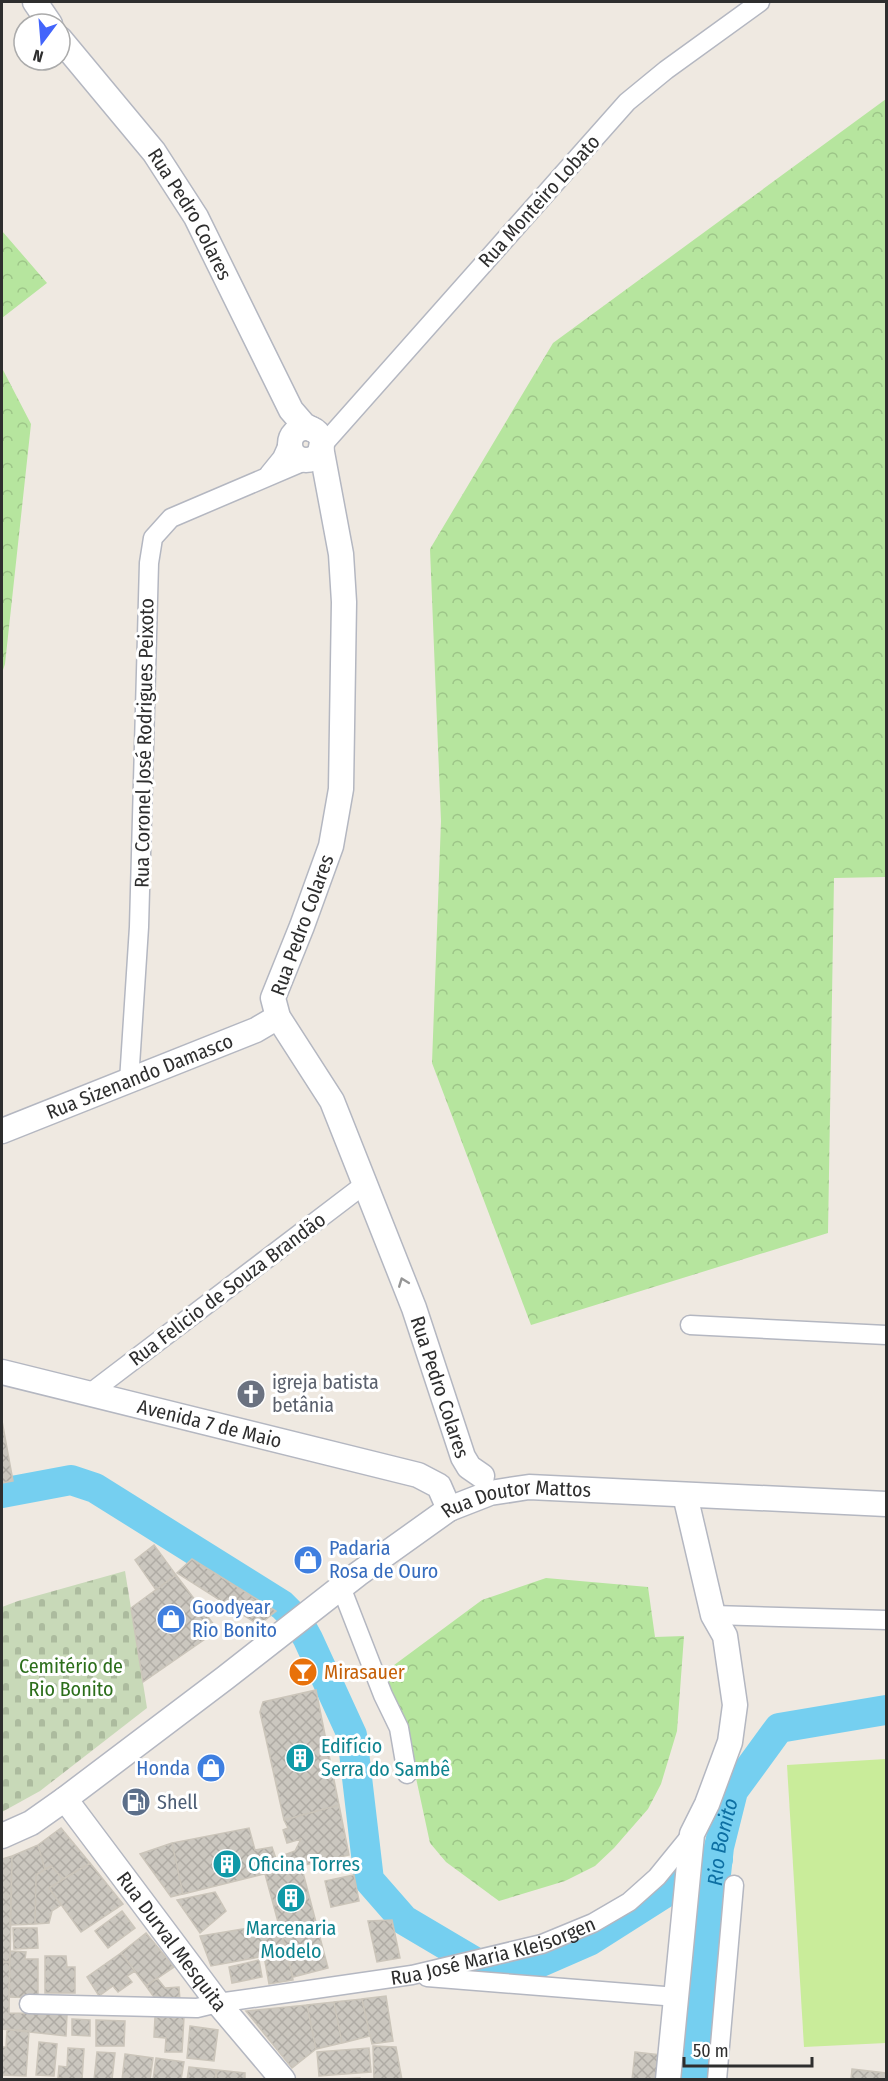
<svg xmlns="http://www.w3.org/2000/svg" width="888" height="2081" viewBox="0 0 888 2081" font-family="'Fira Sans Condensed',sans-serif">
  <defs>
    <pattern id="forest-crowns" width="20" height="18" patternUnits="userSpaceOnUse" patternTransform="scale(1.5)"><rect width="20" height="18" fill="#b6e59e"/><path d="M2 6a3 3 0 1 1 6 0M12 15a3 3 0 1 1 6 0" fill="none" stroke="#9dc588"/></pattern>
    <pattern id="cemetery-stones" width="16" height="16" patternUnits="userSpaceOnUse" patternTransform="scale(1.5)"><rect width="16" height="16" fill="#c8d9b8"/><path d="M2 7V4a2 2 0 0 1 4 0v3zM10 15v-3a2 2 0 0 1 4 0v3z" fill="#acbb9e"/></pattern>
    <pattern id="building-cross-hatch" width="8" height="8" patternUnits="userSpaceOnUse" patternTransform="scale(1.5)"><rect width="8" height="8" fill="#cbc7bf"/><path d="M0 0l8 8M0 8l8-8" fill="none" stroke="#afaba4"/></pattern>
  </defs>
  <rect width="100%" height="100%" fill="#efe9e1"/>
  <path fill="url(#forest-crowns)" d="M886,99V877L834,878L828,1233L531,1325L432,1063L441,821L430,549L553,343Z
    M2,231L47,283L2,318Z
    M2,368L31,424L5,664L2,673Z
    M546,1578L648,1587L655,1637L684,1636L677,1731L661,1784L648,1809L614,1848L595,1866L565,1881L499,1901L446,1862L430,1843L405,1727L382,1674L482,1600Z"/>
  <path fill="url(#cemetery-stones)" d="M125,1571L147,1708L40,1791L2,1812V1607L18,1601Z"/>
  <path fill="#c9ec9a" d="M886,1759V2043L804,2047L787,1765Z"/>
  <g fill="none" stroke-linecap="round" stroke-linejoin="round">
    <g stroke="#75cff0" stroke-width="30">
      <path d="M2,1493L71,1480L95,1488L282,1605L298,1621L308,1639L352,1735L369,1880L404,1920L480,1965L492,1969H519L534,1965L589,1941L718,1859"/>
      <path id="s1" d="M693,2080L719,1847L733,1791L779,1728L886,1710"/>
    </g>
  </g>
  <path fill="url(#building-cross-hatch)" stroke="#cbc5ba" stroke-width="1.5" d="M2,1421L13,1481L2,1483Z
    M154,1545L176,1575L156,1590L135,1560Z
    M192,1559L276,1611L259,1625L177,1573Z
    M176,1575L218,1630L143,1682L131,1608Z
    M316,1690L339,1805L284,1820L260,1712L263,1702Z
    M339,1805L349,1855L287,1869L284,1855L295,1851L301,1839L287,1843L283,1830L288,1828L284,1820Z
    M61,1828L90,1863L63,1879L51,1866L45,1869L38,1845Z
    M249,1828L255,1850L272,1847L280,1870L183,1894L172,1843Z
    M172,1843L183,1894L171,1897L140,1854Z
    M38,1845L45,1869L36,1875L35,1924L10,1925L12,1856Z
    M12,1856L10,1962H2V1859Z
    M90,1863L123,1904L81,1932L49,1888Z
    M301,1865L328,1968L293,1977L265,1874Z
    M51,1866L63,1879L49,1888L61,1905L52,1911L49,1923L35,1924L36,1875Z
    M354,1875L359,1901L331,1907L325,1881Z
    M215,1892L226,1911L200,1933L177,1900Z
    M122,1911L135,1928L108,1948L95,1931Z
    M392,1920L400,1958L377,1962L368,1921Z
    M278,1923L287,1952L211,1966L200,1936Z
    M13,1928H37L38,1948L14,1949Z
    M146,1933L174,1967L146,1986L121,1953Z
    M10,1951L26,1952L25,1959H38V1998L9,1997Z
    M287,1952L293,1980L269,1984L264,1956Z
    M121,1953L135,1971L127,1976L132,1982L118,1992L113,1986L99,1996L87,1977Z
    M45,1956H66L67,1967H75V1993H45Z
    M259,1960L262,1977L232,1983L229,1967Z
    M2,1962H10L9,2013L67,2014L66,2036L2,2029Z
    M157,1978L165,1988L179,1987L180,2001L156,2000L146,1986Z
    M386,1996L393,2041L372,2044L362,1999Z
    M362,1999L370,2036L342,2043L334,2002Z
    M334,2002L342,2043L316,2049L307,2005Z
    M307,2005L316,2049L292,2068L246,2011Z
    M155,2017H184L182,2052H165L166,2038L154,2037Z
    M72,2019L90,2020V2036L72,2035Z
    M96,2020L125,2021L124,2046H96Z
    M190,2026L218,2030L214,2061L187,2058Z
    M7,2029L29,2031L26,2076L2,2075V2047H6Z
    M39,2042L57,2044L54,2076L36,2075Z
    M373,2046L396,2047L402,2080H374Z
    M68,2048L84,2049L82,2080L58,2078L59,2066L67,2067Z
    M369,2048L371,2072L319,2076L317,2052Z
    M97,2052L115,2053L112,2080H94Z
    M635,2052L661,2055L658,2080H632Z
    M125,2054L153,2058L150,2080H122Z
    M156,2058L184,2062L181,2080H153Z
    M189,2067L216,2070L215,2080H187Z
    M852,2069L886,2073V2080H851Z
    M217,2070L245,2073V2080H216Z
    M360,2078L361,2080H322Z"/>
  <g fill="none" stroke-linecap="round" stroke-linejoin="round">
    <g stroke="#b4b7c1" stroke-width="21">
      <g id="street">
        <path d="M321,447L627,102L666,70L760,2"/>
        <path d="M269,474L282,458L291,438"/>
        <path d="M129,1081L139,927L149,563L153,538L171,518L307,460"/>
        <path d="M690,1325L886,1335"/>
        <path d="M89,1394L365,1184"/>
        <path d="M341,1587L383,1695L399,1728L407,1774"/>
        <path d="M713,1615L886,1620"/>
        <path d="M427,1977L677,1997"/>
        <path id="s2" d="M29,2004L197,2008L218,2003L412,1975L542,1944L593,1923L629,1902L657,1877L692,1834"/>
        <path d="M717,2080L734,1885"/>
      </g>
    </g>
    <g stroke="#b4b7c1" stroke-width="27">
      <g id="secondary">
        <path d="M35,2L50,24"/>
        <path id="s3" d="M60,39L154,152L196,217L291,410L304,425L313,430"/>
        <circle cx="306" cy="444" r="16"/>
        <path id="s4" d="M321,447L341,554L344,602L341,789L331,846L302,926L273,998L278,1017L332,1101L414,1308L463,1457L469,1467L482,1476"/>
        <path id="s5" d="M2,1131L256,1030L278,1017"/>
        <path id="s6" d="M2,1372L418,1475L439,1486L449,1509"/>
        <path id="s7" d="M65,1799L218,2003L283,2080"/>
        <path id="s8" d="M2,1836L31,1823L65,1799L225,1678L358,1574L449,1509L490,1493L529,1487L886,1504"/>
        <path d="M668,2080L692,1834L707,1804L730,1742L735,1705L725,1636L713,1615L685,1495"/>
      </g>
    </g>
    <use href="#street" stroke="#fff" stroke-width="18"/>
    <use href="#secondary" stroke="#fff" stroke-width="24"/>
  </g>
  <defs><path id="oneway-chevron" d="M-2-3.5L2.5 0L-2 3.5" fill="none" stroke-width="1.6" stroke-linecap="round" stroke-linejoin="round" transform="scale(1.5)"/></defs>
  <use stroke="#969696" href="#oneway-chevron" transform="translate(403 1282) rotate(-111)"/>
  <defs>
    <g id="church-disc" transform="scale(1.5)"><circle r="9.5" fill="#6b7280" stroke="#fff"/><path d="M-1.2-6h2.4v3.5h3.3v2.4h-3.3V6h-2.4V-.1h-3.3v-2.4h3.3Z" fill="#fff"/></g>
    <g id="shop-disc" transform="scale(1.5)"><circle r="9.5" fill="#3f7fe0" stroke="#fff"/><path d="M-5-2.5h2.3a2.7 3.5 0 0 1 5.4 0H5L5.5 6h-11ZM-1.5-2.5h3a1.5 2.3 0 0 0-3 0Z" fill="#fff"/></g>
    <g id="bar-disc" transform="scale(1.5)"><circle r="9.5" fill="#e8710a" stroke="#fff"/><path d="M-6-5H6L.8 .8V4.5H3.5V6h-7V4.5H-.8V.8Z" fill="#fff"/></g>
    <g id="building-disc" transform="scale(1.5)"><circle r="9.5" fill="#0f9aa8" stroke="#fff"/><path d="M-4-6H4V6H1V3H-1V6H-4ZM-2.5-4.3h1.7v1.8h-1.7ZM.8-4.3h1.7v1.8H.8ZM-2.5-1h1.7V.8h-1.7ZM.8-1h1.7V.8H.8Z" fill="#fff"/></g>
    <g id="fuel-disc" transform="scale(1.5)"><circle r="9.5" fill="#5c6f8a" stroke="#fff"/><path d="M-5.5-6h7V0h2V4h1.3V-2.5L3-4.5l.8-.8L6-3V5H2.5V1h-1V6h-7ZM-4.2-4.7v3.2H.2V-4.7Z" fill="#fff"/></g>
  </defs>
  <g fill-rule="evenodd">
    <use href="#church-disc" x="251" y="1394"/>
    <use href="#shop-disc" x="308" y="1560"/>
    <use href="#shop-disc" x="171" y="1619"/>
    <use href="#bar-disc" x="303" y="1672"/>
    <use href="#building-disc" x="300" y="1758"/>
    <use href="#shop-disc" x="211" y="1768"/>
    <use href="#fuel-disc" x="136" y="1802"/>
    <use href="#building-disc" x="227" y="1864"/>
    <use href="#building-disc" x="291" y="1898"/>
  </g>
  <g text-anchor="middle" dominant-baseline="central" stroke-width="6" stroke-linejoin="round" paint-order="stroke">
    <g font-size="20" fill="#2e2e2e" stroke="#fff">
      <text transform="translate(539 201) rotate(-48)">Rua Monteiro Lobato</text>
      <text stroke="none"><textPath href="#s3" startOffset="219">Rua Pedro Colares</textPath></text>
      <text transform="translate(144 743) rotate(-89)">Rua Coronel José Rodrigues Peixoto</text>
      <text transform="translate(302 925) rotate(-70)">Rua Pedro Colares</text>
      <text stroke="none"><textPath href="#s5" startOffset="148">Rua Sizenando Damasco</textPath></text>
      <text transform="translate(227 1289) rotate(-37)">Rua Felicio de Souza Brandão</text>
      <text stroke="none"><textPath href="#s4" startOffset="990">Rua Pedro Colares</textPath></text>
      <text stroke="none"><textPath href="#s6" startOffset="214">Avenida 7 de Maio</textPath></text>
      <text stroke="none"><textPath href="#s8" startOffset="624">Rua Doutor Mattos</textPath></text>
      <text stroke="none"><textPath href="#s7" startOffset="178">Rua Durval Mesquita</textPath></text>
      <text stroke="none"><textPath href="#s2" startOffset="470">Rua José Maria Kleisorgen</textPath></text>
    </g>
    <g font-size="20" fill="#5b616d" stroke="#fff" text-anchor="start">
      <text x="272" y="1382">igreja batista<tspan x="272" dy="23">betânia</tspan></text>
    </g>
    <g font-size="20" fill="#366cbe" stroke="#fff" text-anchor="start">
      <text x="329" y="1548">Padaria<tspan x="329" dy="23">Rosa de Ouro</tspan></text>
      <text x="192" y="1607">Goodyear<tspan x="192" dy="23">Rio Bonito</tspan></text>
      <text x="190" y="1768" text-anchor="end">Honda</text>
    </g>
    <g font-size="20" fill="#2c6e1b" stroke="#fff">
      <text x="71" y="1666">Cemitério de<tspan x="71" dy="23">Rio Bonito</tspan></text>
    </g>
    <g font-size="20" fill="#c56008" stroke="#fff" text-anchor="start">
      <text x="324" y="1672">Mirasauer</text>
    </g>
    <g font-size="20" fill="#0d838f" stroke="#fff" text-anchor="start">
      <text x="321" y="1746">Edifício<tspan x="321" dy="23">Serra do Sambê</tspan></text>
      <text x="248" y="1864">Oficina Torres</text>
      <text x="291" y="1928" text-anchor="middle">Marcenaria<tspan x="291" dy="23">Modelo</tspan></text>
    </g>
    <g font-size="20" fill="#4e5e75" stroke="#fff" text-anchor="start">
      <text x="157" y="1802">Shell</text>
    </g>
    <g font-size="21" font-style="italic" fill="#0d6fa3" stroke="#fff">
      <text stroke="none"><textPath href="#s1" startOffset="240">Rio Bonito</textPath></text>
    </g>
  </g>
  <rect width="888" height="2081" fill="none" stroke="#2e2e2e" stroke-width="6"/>
  <g transform="translate(42 42) rotate(196)"><circle r="28" fill="#ffffff" stroke="#ababab" stroke-width="1.5"/>
  <path d="M0-4.5L10 22L0 15L-10 22Z" fill="#4264fb"/>
  <text y="-9" font-size="16" font-weight="bold" text-anchor="middle" fill="#2e2e2e">N</text>
  </g>
  <path d="M684 2057v9h128v-9" fill="none" stroke="#2e2e2e" stroke-width="3"/>
  <text x="693" y="2057" font-size="18" fill="#2e2e2e" stroke="#ffffff" stroke-width="4.5" paint-order="stroke">50 m</text>
</svg>
